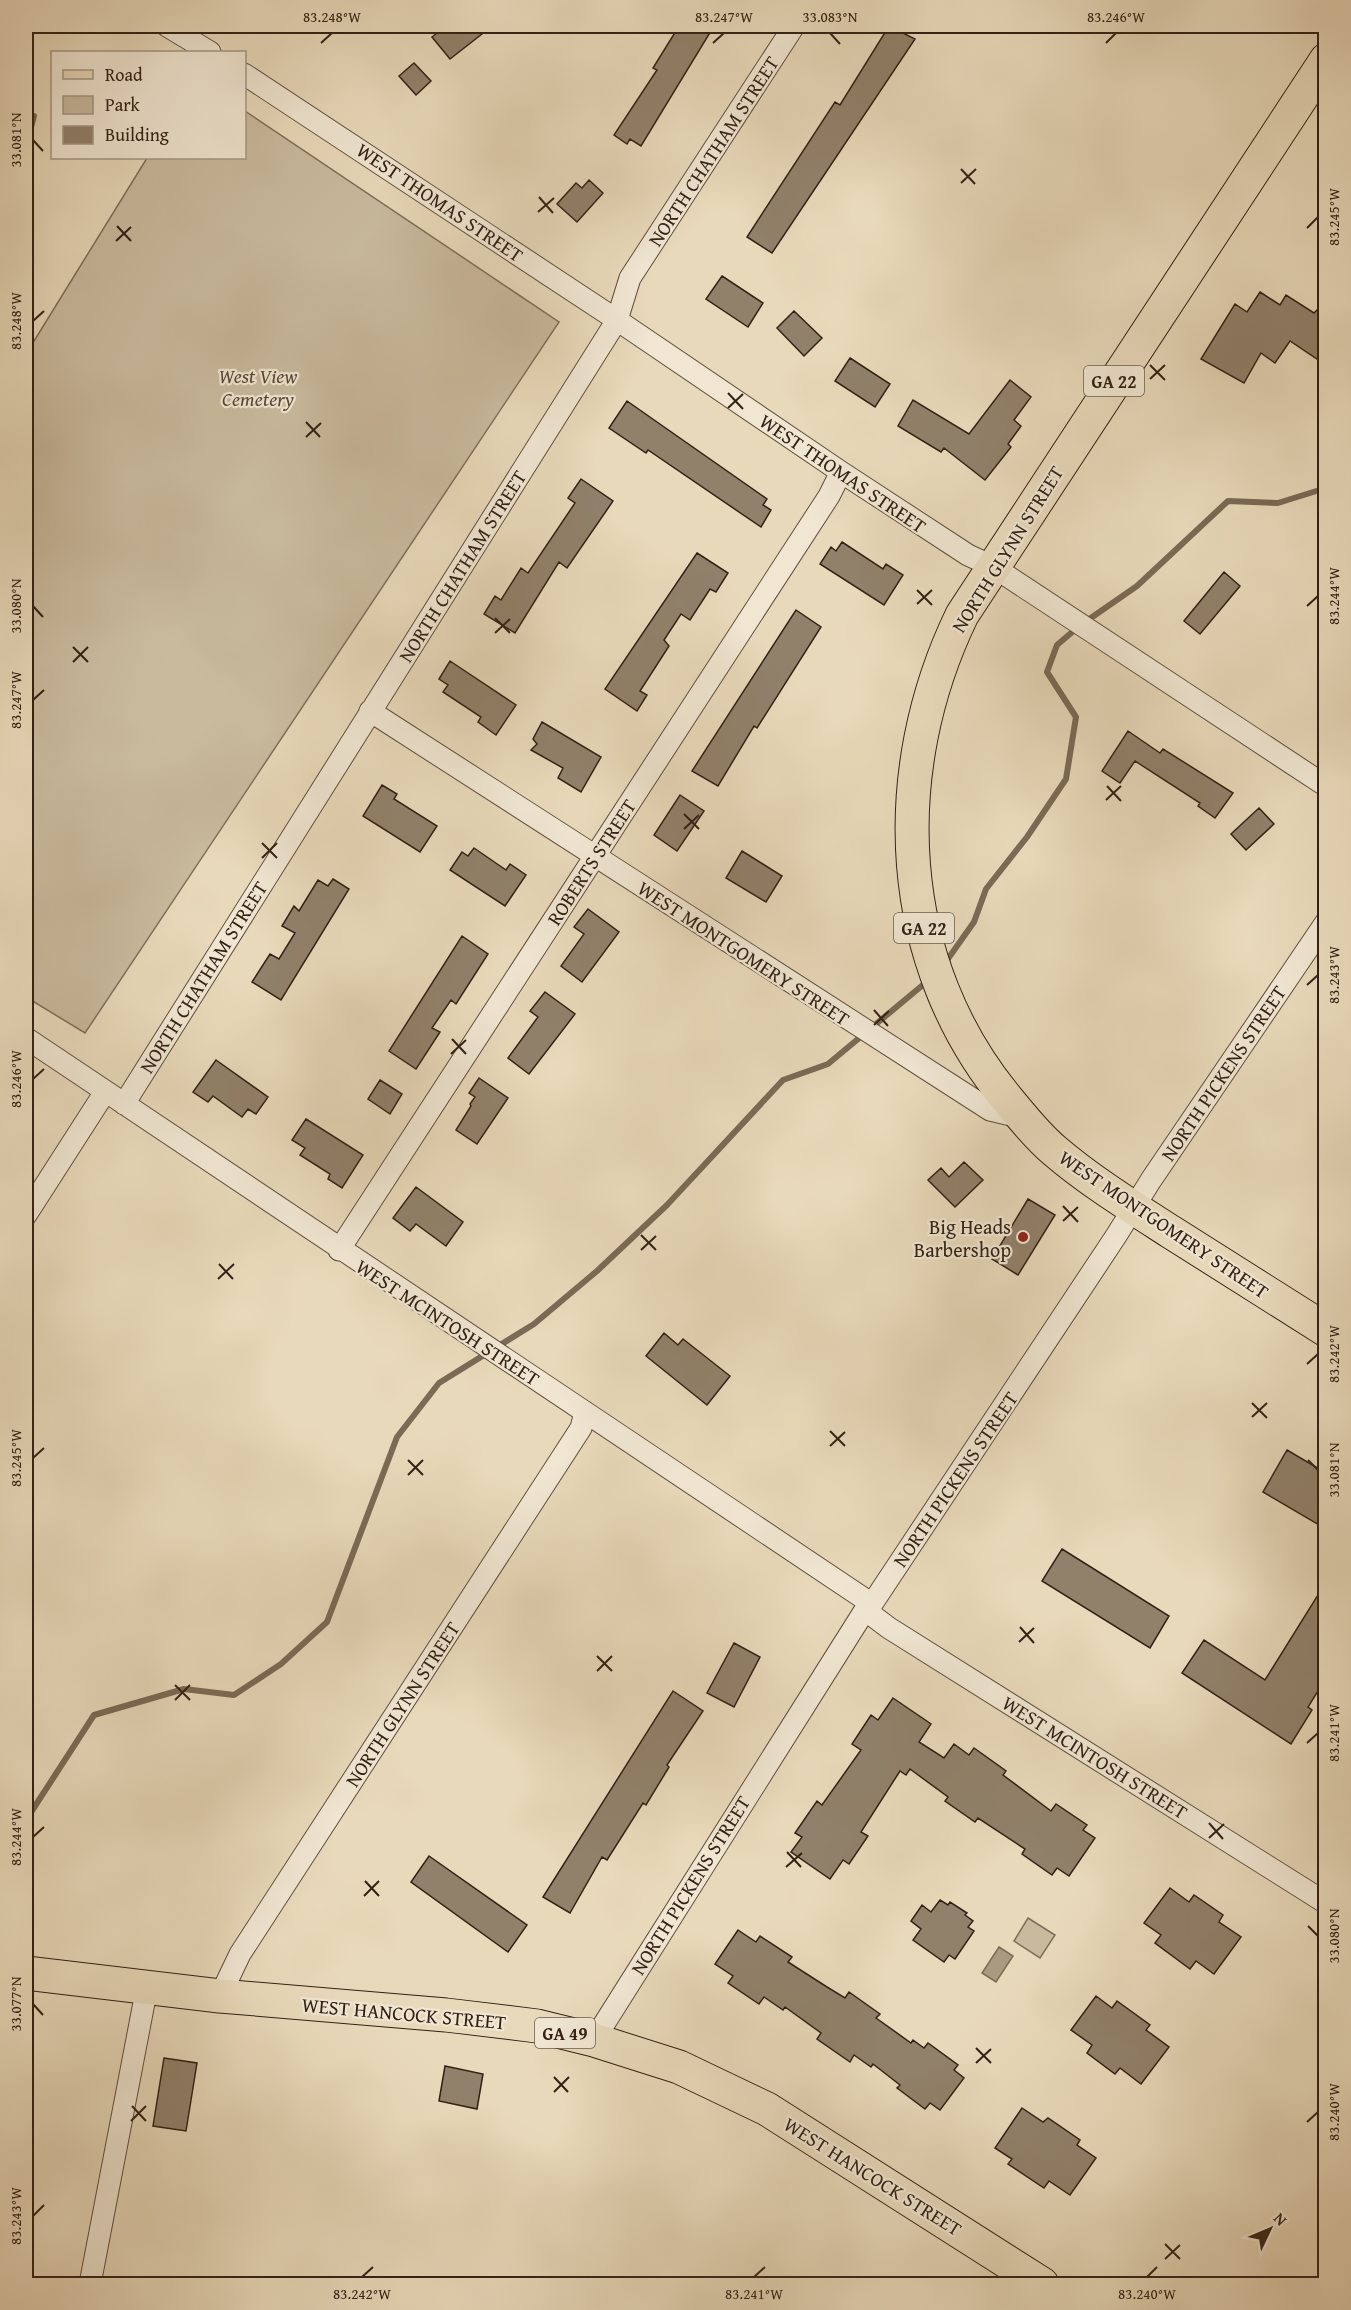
<svg xmlns="http://www.w3.org/2000/svg" width="1351" height="2310" viewBox="0 0 1351 2310" font-family="'Gentium Book Plus',serif">
  <rect width="100%" height="100%" fill="#e8d9ba"/>
  <filter id="stains"><feTurbulence type="fractalNoise" baseFrequency=".00333" numOctaves="4"/><feColorMatrix values="0 0 0 0 .2 0 0 0 0 .09 0 0 0 0 .02 0 0 0 .5 -.17"/></filter>
  <radialGradient id="worn" r=".72"><stop offset=".6" stop-color="#630" stop-opacity="0"/><stop offset="1" stop-color="#630" stop-opacity=".3"/></radialGradient>
  <path fill="#c9ba9e" stroke="#7e6e5a" stroke-width="1.5" d="M245,111L559,322L85,1033L26,997V354L147,158H244Z
    M1028,1918L1055,1935L1040,1958L1014,1941Z"/>
  <path fill="#aa9a82" stroke="#7a6a56" stroke-width="1.5" d="M999,1947L1013,1956L996,1982L982,1973Z"/>
  <g fill="none" stroke-linecap="round" stroke-linejoin="round">
    <path stroke="#7a6a56" stroke-width="6" d="M26,146L34,116
      M1085,622L1137,586L1228,501L1278,503L1326,488
      M945,963L974,922L986,889L1027,837L1066,779L1076,717L1047,672L1057,645L1077,628
      M26,1820L94,1715L184,1689L234,1695L281,1664L327,1622L397,1437L439,1383L534,1324L597,1271L667,1205L783,1080L828,1064L930,979"/>
  </g>
  <path fill="#91816b" stroke="#322115" stroke-width="1.5" d="M446,26H474L482,34L450,59L432,37Z
    M679,26H714L641,146L630,139L627,144L614,135L657,70L653,68Z
    M889,26L915,39L772,253L747,237L835,102L840,105Z
    M414,63L431,81L416,95L399,76Z
    M589,180L603,193L577,222L557,204L576,183L582,188Z
    M722,276L763,303L748,327L706,299Z
    M1260,292L1280,305L1286,295L1314,313L1326,301V365L1290,341L1275,363L1261,353L1244,383L1201,359L1235,304L1247,312Z
    M794,311L822,338L804,356L777,328Z
    M850,358L890,384L875,407L835,381Z
    M1010,380L1031,397L1014,420L1021,426L1008,444L1011,447L985,480L944,448L941,452L898,426L913,400L969,434Z
    M627,401L767,499L763,505L771,510L761,527L648,450L646,453L609,428Z
    M581,479L613,501L567,568L559,562L515,633L484,614L495,596L501,600L521,568L528,573L575,503L568,498Z
    M842,542L883,569L886,564L903,575L884,605L820,564L831,547L836,551Z
    M697,553L728,573L716,592L710,589L690,620L681,614L664,640L669,646L640,691L647,695L637,711L605,689Z
    M1224,572L1240,586L1200,634L1184,621Z
    M796,610L821,627L757,728L754,726L718,786L692,771Z
    M450,661L516,705L496,735L478,722L481,717L443,692L448,685L439,679Z
    M542,722L601,757L581,792L558,778L563,768L531,750L537,744L533,739Z
    M1128,731L1160,753L1163,749L1233,793L1215,818L1198,806L1200,803L1135,761L1120,783L1102,771Z
    M382,785L397,794L394,799L437,826L420,852L363,816Z
    M680,795L704,811L677,851L654,835Z
    M1259,808L1274,824L1246,850L1231,834Z
    M474,848L506,870L510,864L526,875L505,906L450,870L462,852L468,856Z
    M742,851L782,876L766,902L726,878Z
    M333,879L349,889L281,1000L252,982L270,954L279,959L295,933L282,926L294,906L299,911L318,880L328,886Z
    M588,909L619,932L582,982L561,966L584,934L574,927Z
    M462,936L488,954L456,1004L451,1000L432,1028L440,1032L416,1069L389,1051Z
    M545,992L575,1014L529,1074L508,1058L538,1017L530,1011Z
    M216,1060L268,1097L256,1114L248,1109L242,1117L213,1096L208,1102L193,1092Z
    M479,1078L508,1098L477,1144L456,1130L471,1106L470,1104L475,1097L469,1093Z
    M380,1080L402,1094L390,1114L368,1099Z
    M306,1119L363,1155L342,1188L328,1179L330,1174L300,1155L305,1148L292,1140Z
    M964,1162L983,1180L955,1207L928,1180L941,1168L949,1177Z
    M416,1187L463,1222L446,1246L416,1224L410,1231L393,1218Z
    M1028,1199L1055,1215L1018,1275L992,1259Z
    M664,1333L678,1345L683,1339L730,1376L707,1405L646,1356Z
    M1287,1450L1326,1473V1529L1263,1492Z
    M1062,1549L1169,1616L1150,1648L1042,1581Z
    M1326,1582V1678L1308,1707L1312,1710L1291,1744L1182,1673L1204,1640L1265,1680Z
    M734,1643L760,1657L734,1707L707,1693Z
    M673,1691L703,1711L667,1765L669,1767L646,1805L643,1803L607,1860L602,1857L570,1913L543,1897Z
    M893,1698L931,1724L919,1742L944,1758L954,1744L969,1755L974,1748L1006,1771L1003,1775L1051,1811L1056,1804L1087,1825L1083,1830L1095,1838L1069,1876L1057,1868L1052,1875L1022,1854L1025,1849L978,1818L975,1822L945,1801L948,1797L910,1769L906,1775L900,1771L861,1832L868,1836L849,1864L843,1860L830,1879L791,1852L802,1837L795,1833L817,1801L822,1805L861,1750L852,1744L871,1715L878,1720Z
    M429,1856L527,1925L508,1952L411,1882Z
    M1170,1888L1189,1902L1194,1895L1223,1915L1219,1922L1241,1937L1214,1974L1196,1961L1190,1969L1155,1943L1161,1935L1144,1923Z
    M940,1900L948,1905L950,1902L967,1913L965,1915L973,1921L968,1927L974,1931L955,1959L949,1955L944,1962L913,1940L921,1929L911,1921L922,1905L931,1912Z
    M738,1930L756,1942L760,1936L792,1957L788,1962L827,1987L845,1998L849,1992L880,2014L876,2018L911,2043L913,2040L924,2048L928,2043L958,2065L954,2070L964,2078L940,2110L930,2103L925,2109L897,2088L900,2085L873,2064L871,2067L854,2055L850,2062L817,2039L821,2033L785,2007L783,2010L764,1997L759,2004L728,1983L733,1976L715,1964Z
    M1096,1996L1112,2008L1117,2001L1150,2025L1146,2030L1169,2047L1141,2084L1120,2068L1115,2074L1087,2053L1092,2045L1071,2030Z
    M164,2058L197,2063L186,2131L153,2126Z
    M445,2066L483,2074L477,2109L439,2101Z
    M1022,2108L1043,2122L1048,2118L1080,2140L1077,2145L1096,2158L1070,2195L1049,2181L1044,2188L1008,2164L1012,2159L995,2148Z"/>
  <g fill="none" stroke-linecap="round" stroke-linejoin="round">
    <g stroke="#604f3e" stroke-width="23">
      <path id="street" d="M167,26L210,52
        M244,74L617,320L841,472L968,555L992,566L1326,786
        M370,711L990,1110L1023,1118
        M26,1038L872,1604
        M124,1104L617,320L630,278L794,26
        M26,1215L105,1092
        M339,1250L829,496L841,472
        M865,1610L889,1628L1326,1903
        M220,1996L240,1954L581,1428L585,1412
        M594,2040L865,1610L872,1604L1116,1236L1151,1180L1326,922
        M90,2284L147,1987"/>
    </g>
    <g stroke="#322115" stroke-width="35">
      <path id="primary" d="M1326,60L962,615C886,772 893,963 1009,1101C1023,1118 1038,1137 1055,1151C1090,1181 1132,1207 1171,1232C1223,1265 1274,1297 1326,1330
        M26,1973L220,1996L446,2015L537,2026L594,2040L679,2067L767,2109L1042,2284"/>
    </g>
    <use href="#street" stroke="#f0e6d2" stroke-width="21"/>
    <use href="#primary" stroke="#e8d9ba" stroke-width="33"/>
  </g>
  <path fill="none" stroke="#322115" stroke-width="2" d="M830,33L840,44M321,43L332,33M713,43L724,33M1106,43L1116,33M33,140L43,151M961,169L975,184M961,183L976,169M539,197L553,213M538,212L554,198M117,226L131,241M1307,228L1318,217M116,241L131,227M33,321L44,311M1150,365L1165,380M1150,379L1165,365M728,393L743,409M728,408L743,394M306,422L320,437M306,437L321,423M917,590L932,605M917,604L932,590M33,606L43,617M1307,606L1318,596M495,618L510,633M495,633L510,619M73,647L88,662M73,662L88,647M33,700L44,690M1107,786L1121,801M1106,800L1121,786M684,814L699,829M684,829L699,815M262,843L277,858M262,858L277,843M1307,985L1318,975M874,1010L888,1026M874,1025L889,1011M452,1039L466,1054M451,1054L466,1040M33,1079L44,1069M1063,1206L1078,1222M1063,1221L1078,1207M641,1235L656,1250M641,1250L656,1236M219,1264L233,1279M218,1279L234,1264M1307,1364L1318,1354M1252,1403L1267,1418M1252,1417L1267,1403M830,1431L845,1446M830,1446L845,1432M33,1458L44,1448M408,1460L423,1475M1308,1460L1318,1470M408,1475L423,1460M1020,1627L1034,1643M1019,1642L1034,1628M597,1656L612,1671M597,1671L612,1656M175,1685L190,1700M175,1700L190,1685M1307,1743L1318,1733M1209,1823L1223,1839M33,1837L44,1827M1209,1838L1224,1824M787,1852L801,1867M786,1867L802,1853M365,1881L379,1896M364,1896L379,1881M1308,1926L1318,1936M33,2004L43,2015M976,2048L991,2063M976,2063L991,2049M554,2077L568,2092M554,2092L569,2077M132,2106L146,2121M131,2121L146,2106M1307,2122L1318,2112M33,2216L44,2205M1165,2244L1180,2259M1165,2259L1180,2245M362,2277L373,2267M754,2277L765,2267M1147,2277L1157,2267"/>
  <circle fill="#8f2418" stroke="#f0e6d2" stroke-width="2" cx="1023" cy="1237" r="6"/>
  <g text-anchor="middle" dominant-baseline="central" stroke-width="4.5" stroke-linejoin="round" paint-order="stroke">
    <g fill="#f0e6d2" stroke="#6b5c4e" stroke-width="1.5">
      <rect x="1084" y="366" width="60" height="30" rx="4.5"/>
      <rect x="894" y="913" width="60" height="30" rx="4.5"/>
      <rect x="535" y="2018" width="60" height="30" rx="4.5"/>
    </g>
    <g font-size="18" font-weight="bold" fill="#322115">
      <text x="1114" y="381">GA 22</text>
      <text x="924" y="928">GA 22</text>
      <text x="565" y="2033">GA 49</text>
    </g>
    <g font-size="20" fill="#322115" stroke="#f0e6d2">
      <text transform="translate(713 151) rotate(-57)">NORTH CHATHAM STREET</text>
      <text transform="translate(440 202) rotate(34)">WEST THOMAS STREET</text>
      <text transform="translate(843 473) rotate(34)">WEST THOMAS STREET</text>
      <text transform="translate(1007 549) rotate(-58)">NORTH GLYNN STREET</text>
      <text transform="translate(462 566) rotate(-58)">NORTH CHATHAM STREET</text>
      <text transform="translate(591 862) rotate(-57)">ROBERTS STREET</text>
      <text transform="translate(744 953) rotate(33)">WEST MONTGOMERY STREET</text>
      <text transform="translate(203 977) rotate(-58)">NORTH CHATHAM STREET</text>
      <text transform="translate(1223 1073) rotate(-56)">NORTH PICKENS STREET</text>
      <text transform="translate(1164 1224) rotate(34)">WEST MONTGOMERY STREET</text>
      <text transform="translate(448 1322) rotate(33)">WEST MCINTOSH STREET</text>
      <text transform="translate(955 1479) rotate(-56)">NORTH PICKENS STREET</text>
      <text transform="translate(402 1704) rotate(-57)">NORTH GLYNN STREET</text>
      <text transform="translate(1095 1757) rotate(32)">WEST MCINTOSH STREET</text>
      <text transform="translate(690 1885) rotate(-58)">NORTH PICKENS STREET</text>
      <text transform="translate(404 2013) rotate(5)">WEST HANCOCK STREET</text>
      <text transform="translate(873 2176) rotate(32)">WEST HANCOCK STREET</text>
    </g>
    <g font-size="20" font-style="italic" fill="#584737" stroke="#f0e6d2">
      <text x="258" y="375">West View<tspan x="258" dy="23">Cemetery</tspan></text>
    </g>
    <g font-size="20" fill="#322115" stroke="#f0e6d2" text-anchor="end">
      <text x="1011" y="1226">Big Heads<tspan x="1011" dy="23">Barbershop</tspan></text>
    </g>
  </g>
  <rect width="1351" height="2310" fill="none" stroke="#e8d9ba" stroke-width="66"/>
  <rect x="51" y="51" width="195" height="108" fill="#f0e6d2" stroke="#a49786" stroke-width="1.5"/>
  <rect x="63" y="70" width="30" height="9" fill="#e8d9ba" stroke="#a49786" stroke-width="1.5"/>
  <text x="105" y="81" font-size="18" fill="#322115">Road</text>
  <rect x="63" y="96" width="30" height="18" fill="#c9ba9e" stroke="#a49786" stroke-width="1.5"/>
  <text x="105" y="111" font-size="18" fill="#322115">Park</text>
  <rect x="63" y="126" width="30" height="18" fill="#91816b" stroke="#a49786" stroke-width="1.5"/>
  <text x="105" y="141" font-size="18" fill="#322115">Building</text>
  <g transform="translate(1270 2229) rotate(46)" stroke="#f0e6d2" stroke-width="4.5" paint-order="stroke">
  <path d="M0-4.5L10 22L0 15L-10 22Z" fill="#322115"/>
  <text y="-9" font-size="16" font-weight="bold" text-anchor="middle" fill="#322115">N</text>
  </g>
  <rect x="33" y="33" width="1285" height="2244" fill="none" stroke="#322115" stroke-width="2"/>
  <g font-size="15" text-anchor="middle" fill="#322115">
    <text x="332" y="22">83.248°W</text>
    <text x="724" y="22">83.247°W</text>
    <text x="830" y="22">33.083°N</text>
    <text x="1116" y="22">83.246°W</text>
    <text transform="translate(16 140) rotate(-90)" y="5">33.081°N</text>
    <text transform="translate(1334 217) rotate(-90)" y="5">83.245°W</text>
    <text transform="translate(16 321) rotate(-90)" y="5">83.248°W</text>
    <text transform="translate(1334 596) rotate(-90)" y="5">83.244°W</text>
    <text transform="translate(16 606) rotate(-90)" y="5">33.080°N</text>
    <text transform="translate(16 700) rotate(-90)" y="5">83.247°W</text>
    <text transform="translate(1334 975) rotate(-90)" y="5">83.243°W</text>
    <text transform="translate(16 1079) rotate(-90)" y="5">83.246°W</text>
    <text transform="translate(1334 1354) rotate(-90)" y="5">83.242°W</text>
    <text transform="translate(16 1458) rotate(-90)" y="5">83.245°W</text>
    <text transform="translate(1334 1470) rotate(-90)" y="5">33.081°N</text>
    <text transform="translate(1334 1733) rotate(-90)" y="5">83.241°W</text>
    <text transform="translate(16 1837) rotate(-90)" y="5">83.244°W</text>
    <text transform="translate(1334 1936) rotate(-90)" y="5">33.080°N</text>
    <text transform="translate(16 2004) rotate(-90)" y="5">33.077°N</text>
    <text transform="translate(1334 2112) rotate(-90)" y="5">83.240°W</text>
    <text transform="translate(16 2216) rotate(-90)" y="5">83.243°W</text>
    <text x="362" y="2299">83.242°W</text>
    <text x="754" y="2299">83.241°W</text>
    <text x="1147" y="2299">83.240°W</text>
  </g>
  <rect width="100%" height="100%" filter="url(#stains)"/>
  <rect width="100%" height="100%" fill="url(#worn)"/>
</svg>
